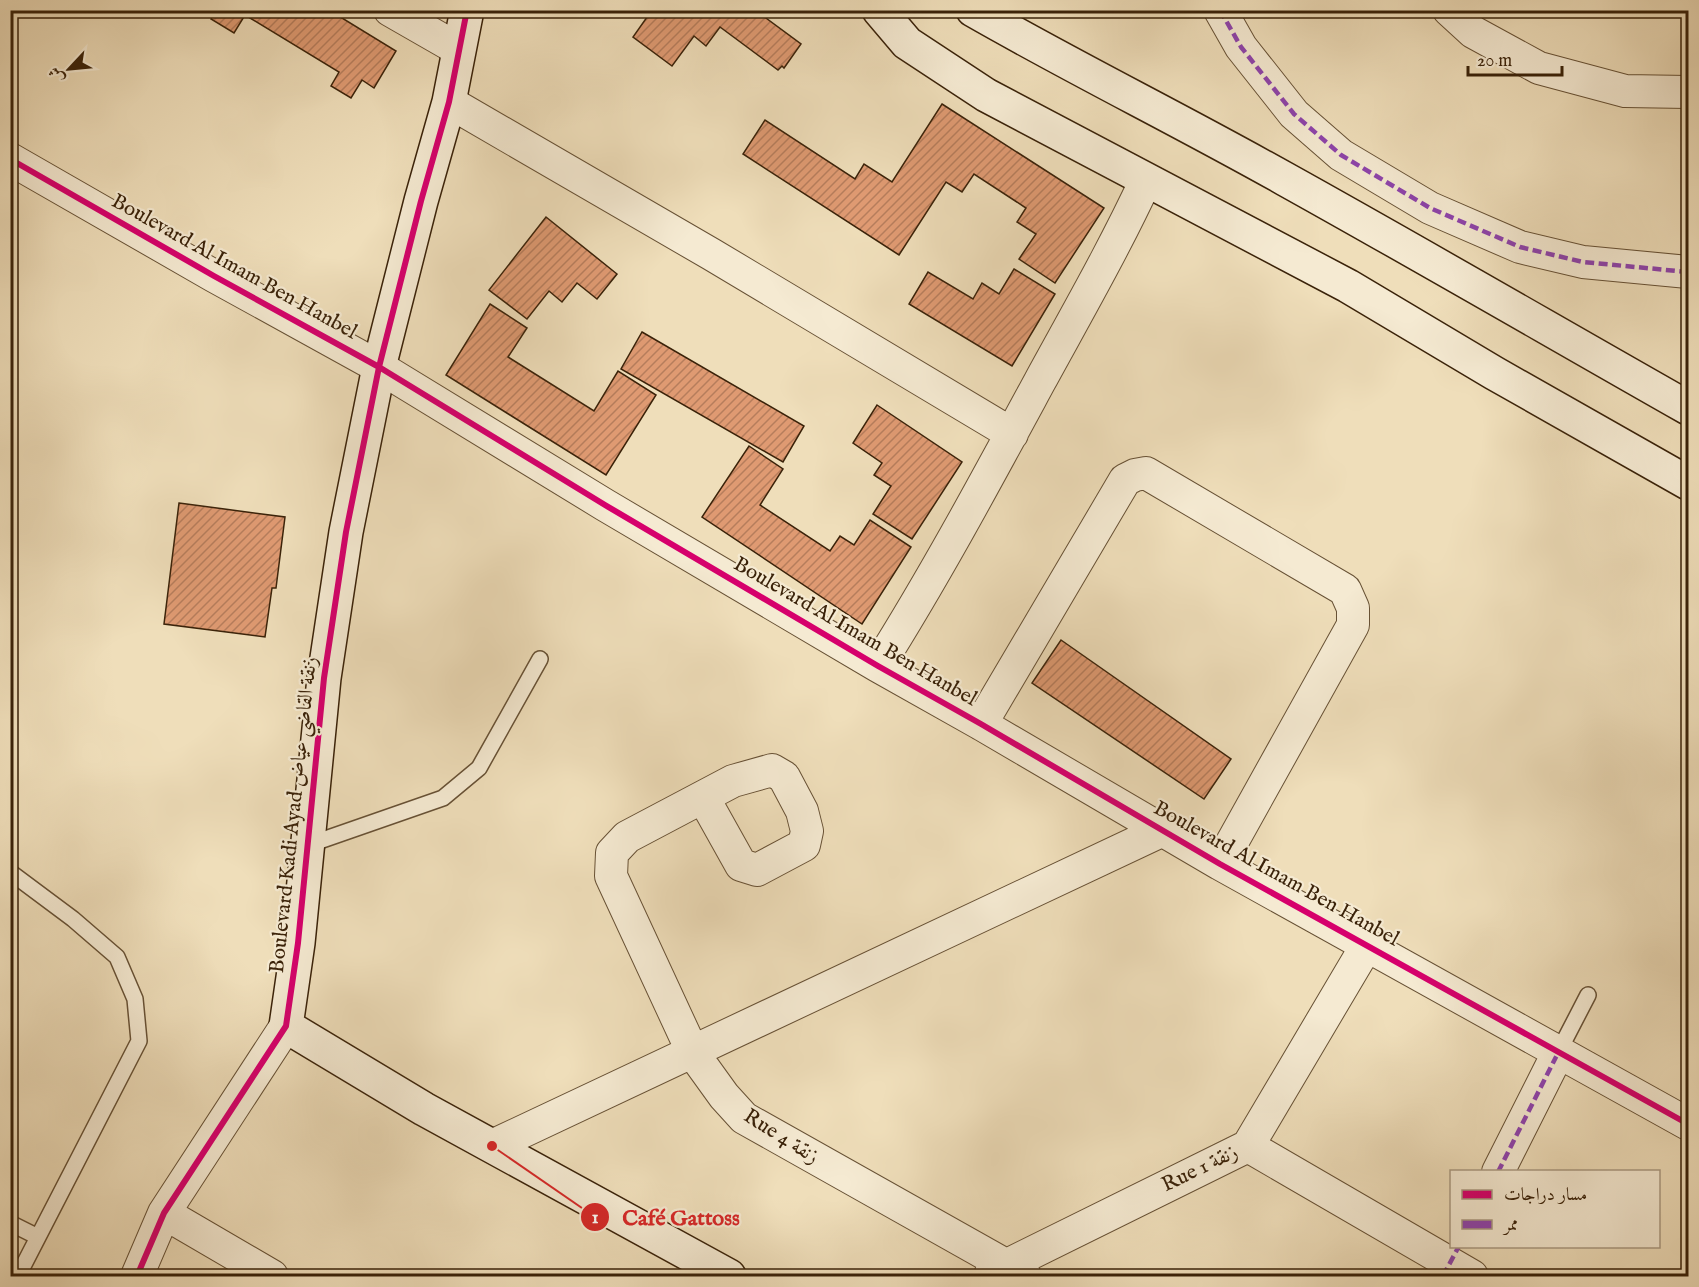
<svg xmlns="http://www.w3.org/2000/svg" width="1699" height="1287" viewBox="0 0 1699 1287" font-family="'IM FELL English',Amiri,serif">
  <defs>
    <pattern id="building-hatch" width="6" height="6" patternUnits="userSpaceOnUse" patternTransform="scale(1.5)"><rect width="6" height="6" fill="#df9a72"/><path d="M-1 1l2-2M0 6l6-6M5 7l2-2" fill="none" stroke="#b67d5c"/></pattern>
  </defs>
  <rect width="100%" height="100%" fill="#efdeba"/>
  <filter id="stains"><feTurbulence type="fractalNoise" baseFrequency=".00333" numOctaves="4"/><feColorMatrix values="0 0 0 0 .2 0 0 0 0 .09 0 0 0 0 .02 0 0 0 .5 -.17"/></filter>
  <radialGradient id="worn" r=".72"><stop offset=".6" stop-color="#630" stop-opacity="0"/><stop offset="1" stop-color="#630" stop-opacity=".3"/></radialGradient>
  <path fill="url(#building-hatch)" stroke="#3a2209" stroke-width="1.5" d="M216,10H329L396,51L374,88L362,80L351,98L331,86L339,72L245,15L234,33L211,19Z
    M652,10H755L801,44L784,68L782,66L778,70L720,27L706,46L694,36L672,66L633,37Z
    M942,104L1104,208L1055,283L1019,259L1036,234L1017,222L1026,208L974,174L962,192L946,182L899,255L743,154L765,120L855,179L864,164L892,182Z
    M546,217L617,274L597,299L577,283L562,302L549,291L527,319L489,290Z
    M1014,269L1055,294L1012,366L909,304L928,272L973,299L982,283L999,294Z
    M490,304L527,328L508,357L594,411L618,371L656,395L606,475L446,375Z
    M642,332L804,426L783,462L621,369Z
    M877,405L962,462L912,539L873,514L891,486L874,475L882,463L853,443Z
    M749,446L783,469L760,505L830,551L840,536L854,545L870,520L911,547L862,624L702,517Z
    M179,503L285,517L276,588H272L265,637L164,624Z
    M1061,640L1231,759L1204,799L1032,683Z"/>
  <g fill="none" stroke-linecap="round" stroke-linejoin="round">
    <g stroke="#675135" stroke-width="18">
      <path id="lane" d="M308,845L443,798L479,768L540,659
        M10,872L73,919L117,957L135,999L139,1041L18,1276
        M1559,1051L1588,995
        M10,1223L38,1237"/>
    </g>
    <g stroke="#675135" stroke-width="34">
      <path id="street" d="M390,10L458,49
        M1220,10L1241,47L1294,114L1341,155L1430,208L1520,247L1583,262L1688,272
        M1449,10L1473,32L1539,68L1625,91L1688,92
        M449,102L711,254L1012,434
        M10,159L214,276L379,367L605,505L878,666L981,724L1220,864L1688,1124
        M878,666C936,574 988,477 1040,381C1076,315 1114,249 1146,180
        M981,724L1125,480L1135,475L1146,473L1345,590L1353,608V625L1220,864
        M703,797L741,865L757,870L804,845L807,831L802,811L784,777L772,770L733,781L627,837L612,853L611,876L693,1053L724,1096L744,1118L1025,1276
        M492,1146L1163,830
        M1248,1146L1367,945
        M1498,1172L1559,1051
        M164,1213L272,1276
        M991,1273L1248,1146L1472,1276
        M137,1276L164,1213L286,1026"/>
    </g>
    <g stroke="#3a2209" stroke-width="36">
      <path id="secondary" d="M467,10L449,102L421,201L379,367L346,532L324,678L298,943L286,1026L424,1109L729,1276
        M879,10L907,43L986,95L1348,286L1494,373L1688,483
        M973,10C1076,69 1182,121 1285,179C1420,254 1554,332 1688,408"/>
    </g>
    <use href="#lane" stroke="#f5ead2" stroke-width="15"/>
    <use href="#street" stroke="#f5ead2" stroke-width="32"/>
    <use href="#secondary" stroke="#f5ead2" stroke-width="33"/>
    <path stroke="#8e44ad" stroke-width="4.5" stroke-dasharray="9 4.5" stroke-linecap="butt" d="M1220,10L1241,47L1294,114L1341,155L1430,208L1520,247L1583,262L1688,272
      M1498,1172L1559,1051
      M1443,1276L1459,1246"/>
    <g stroke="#f5ead2" stroke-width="10">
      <path id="cycleway" d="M10,159L214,276L379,367L605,505L878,666L981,724L1220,864L1688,1124
        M137,1276L164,1213L286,1026L298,943L324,678L346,532L379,367L421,201L449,102L467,10"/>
    </g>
    <use href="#cycleway" stroke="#d6006c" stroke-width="6"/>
  </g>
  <g text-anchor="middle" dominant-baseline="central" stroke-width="4.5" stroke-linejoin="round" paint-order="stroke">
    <g font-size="21" fill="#3a2209" stroke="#f5ead2">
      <text transform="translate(234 267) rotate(29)">Boulevard Al Imam Ben Hanbel</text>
      <text transform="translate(855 632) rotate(30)">Boulevard Al Imam Ben Hanbel</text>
      <text transform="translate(294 815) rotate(-84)">Boulevard Kadi Ayad زنقة القاضي عياض</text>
      <text transform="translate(1276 874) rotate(29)">Boulevard Al Imam Ben Hanbel</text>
      <text transform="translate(781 1137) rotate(32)">Rue 4 زنقة</text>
      <text transform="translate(1200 1169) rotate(-26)">Rue 1 زنقة</text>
    </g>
  </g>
  <path fill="none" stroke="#d62828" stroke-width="2" d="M492 1146L595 1217"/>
  <g fill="#d62828" stroke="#f5ead2" stroke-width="2">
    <circle cx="492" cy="1146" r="6"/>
    <circle cx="595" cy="1217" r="15"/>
  </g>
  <g font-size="18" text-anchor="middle" font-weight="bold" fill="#fff">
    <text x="595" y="1223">1</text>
  </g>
  <g font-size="22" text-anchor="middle" font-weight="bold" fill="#d62828" stroke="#f5ead2" stroke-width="4.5" stroke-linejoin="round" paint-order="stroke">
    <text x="681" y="1225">Café Gattoss</text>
  </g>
  <rect width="1699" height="1287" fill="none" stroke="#efdeba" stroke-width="36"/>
  <rect x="12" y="12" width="1675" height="1263" fill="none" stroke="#3a2209" stroke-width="3"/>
  <rect x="18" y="18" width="1663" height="1251" fill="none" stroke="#3a2209" stroke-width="1.5"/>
  <rect x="1450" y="1170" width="210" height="78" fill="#f5ead2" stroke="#aa9a82" stroke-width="1.5"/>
  <rect x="1462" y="1190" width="30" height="9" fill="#d6006c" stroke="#aa9a82" stroke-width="1.5"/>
  <text x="1504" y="1200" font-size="18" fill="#3a2209">مسار دراجات</text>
  <rect x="1462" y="1220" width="30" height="9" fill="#8e44ad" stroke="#aa9a82" stroke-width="1.5"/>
  <text x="1504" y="1230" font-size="18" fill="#3a2209">ممر</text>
  <g transform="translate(69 69) rotate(244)" stroke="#f5ead2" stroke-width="4.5" paint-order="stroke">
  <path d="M0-4.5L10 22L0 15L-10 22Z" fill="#3a2209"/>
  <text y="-9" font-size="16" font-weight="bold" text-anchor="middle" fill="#3a2209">ش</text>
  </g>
  <path d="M1468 66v9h94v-9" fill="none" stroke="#3a2209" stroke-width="3"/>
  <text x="1477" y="66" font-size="18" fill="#3a2209" stroke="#f5ead2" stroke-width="4.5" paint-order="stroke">20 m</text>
  <rect width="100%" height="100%" filter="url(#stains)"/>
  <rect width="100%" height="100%" fill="url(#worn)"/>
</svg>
